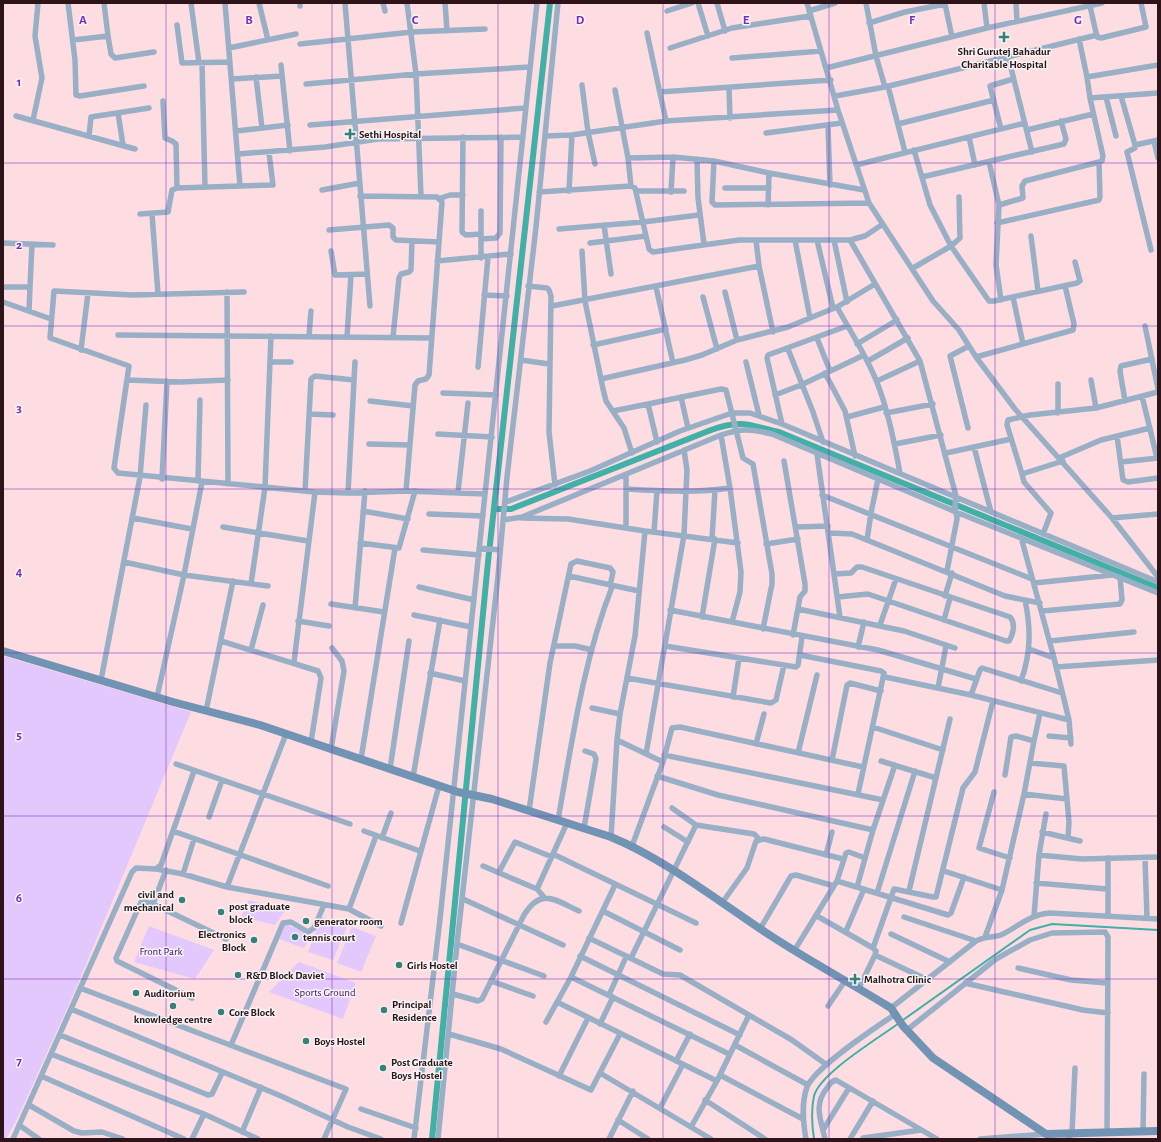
<svg xmlns="http://www.w3.org/2000/svg" width="1161" height="1142" viewBox="0 0 1161 1142" font-family="'Alegreya Sans',sans-serif">
  <rect width="100%" height="100%" fill="#fedde2"/>
  <path fill="#e2c8fc" d="M3,656L191,712L74,993L18,1117L6,1139H3Z
    M249,900L285,911L275,925L241,917Z
    M322,917L347,927L333,960L308,952Z
    M285,924L311,935L304,948L279,939Z
    M149,926L214,950L195,979L134,962Z
    M352,927L376,936L361,972L337,963Z
    M299,962L356,983L343,1019L269,992Z"/>
  <g fill="none" stroke-linecap="round" stroke-linejoin="round">
    <path stroke="#41b0a7" stroke-width="2" d="M903,1020L1030,930L1052,924L1158,930
      M814,1139C812,1126 811,1110 814,1096C820,1073 879,1038 899,1023"/>
    <path stroke="#41b0a7" stroke-width="6" d="M494,509H511L711,430C741,419 749,425 779,432L1158,588
      M432,1139L488,562L550,3"/>
    <path stroke="#98afc6" stroke-width="5.5" d="M68,3L75,60L76,95L80,96L144,86
      M191,3L199,63
      M225,3L240,186
      M259,3L268,40
      M300,3V6
      M345,3L370,306
      M383,3L385,11
      M407,3L416,74L421,196
      M445,3L447,31
      M698,3L708,36
      M717,3L725,31
      M807,3L838,110L869,203L933,301L959,330L976,357L1015,409L1112,518L1158,577
      M866,3L876,56L885,87
      M984,3L987,28
      M1016,3L1017,21
      M1090,6L1097,37L1101,38L1146,27L1141,3
      M667,11L692,3
      M809,11L835,3
      M869,23L905,12L945,4L952,37
      M177,25L182,63L230,62
      M647,33L666,121
      M108,36L111,54L115,58L154,52
      M1079,39L1087,77L1158,65
      M73,40L108,36L104,3
      M300,44L412,32L485,29
      M229,48L296,34
      M670,48L732,28L810,16
      M1008,56L1032,152
      M732,58L821,51
      M202,63L205,187
      M281,65L290,151
      M826,68L987,28L1102,3
      M256,77L262,128
      M1087,77L1090,98
      M232,79L282,76
      M306,84L416,74L529,67
      M582,85L588,132L595,164
      M888,86L905,152
      M729,88L730,118
      M615,90L628,158L631,186
      M660,92L831,80
      M835,96L885,87L1097,35
      M1121,96L1135,145L1158,140
      M1106,97L1116,136
      M163,101L165,138L172,141L176,144L177,188
      M118,113L123,145
      M16,116L135,149
      M33,120L42,78L35,36L38,3
      M898,124L994,100
      M310,125L525,108
      M828,126L830,185
      M1001,129L990,86L1013,79
      M1027,130L1093,114
      M236,131L288,125
      M766,133L842,123
      M89,136L91,117L149,108
      M545,136L572,135L666,121L838,110
      M463,137L462,232L466,235L481,234
      M969,137L975,165
      M1154,141L1158,158
      M1135,145V148L1127,152L1151,250
      M914,150L930,205L951,246L989,301H994L1077,283L1080,281L1075,262
      M238,154L325,147L378,139L523,137
      M628,158L673,157L714,161L769,173L864,190
      M697,159L698,198L704,244
      M714,161L712,202L715,205L869,203
      M989,162L999,205L996,265L1001,300
      M856,165L1025,123
      M922,177L1064,144L1066,139L1061,121
      M725,188H769
      M322,190L360,183
      M569,191L572,135
      M636,191H684
      M539,192L631,186L635,188L649,249L653,252L739,240H850L865,236L883,224
      M671,192L673,157
      M360,196L437,197L442,202L429,375L426,379L418,381L415,385L406,491
      M441,198L450,195H463
      M768,205L769,173
      M999,205L1023,198L1022,186L1025,181L1099,162
      M481,211V258
      M140,214L168,212L172,190L177,188L273,185L269,153
      M152,214L158,294
      M997,223L1099,200L1100,197L1099,162L1102,161L1103,156L1090,98L1158,93
      M604,225L611,274
      M559,229L643,222L699,215
      M329,230L389,225L393,228V237L396,240L439,242
      M1031,236L1038,291
      M481,239L496,238L500,233L501,137
      M756,240L759,266L773,332
      M795,240L810,318
      M817,240L833,308
      M834,240L847,302
      M850,240L920,361L956,496L955,506L957,519L947,571
      M3,243L53,245
      M590,243L646,236
      M331,251L335,275L367,274
      M582,251L585,301L603,389L606,401L624,428L632,453
      M437,261L511,254
      M913,268L951,246L960,238L959,197
      M528,286L547,288L549,290L551,296L549,432L555,485
      M3,287H30L32,244
      M656,287L673,363
      M227,292L228,484
      M244,292L132,295L54,291L50,338L129,366L114,468L118,473L315,492L348,493L406,491L485,494
      M725,292L737,340
      M484,295L507,296
      M703,297L717,349
      M1013,297L1023,344
      M3,302L51,319
      M552,306L759,266
      M837,307C850,331 866,355 876,380C888,409 894,442 900,473
      M29,311L30,287
      M1145,326L1158,389
      M118,335L431,338
      M309,336L311,311
      M347,337L351,275
      M393,337L399,278L401,274L409,272L411,270L412,241
      M817,338L830,371
      M857,344L897,320
      M593,345L666,329
      M788,349L813,412L823,442
      M81,350L88,293
      M976,357L1073,330L1074,324L1065,286
      M521,360L549,364
      M868,361L908,338
      M271,362H291
      M746,362L759,415
      M478,367L488,257
      M825,373L845,411L855,456
      M601,379L685,360L702,355L737,340L788,327L837,307L875,284
      M128,380L180,382L228,380
      M1091,380L1096,408
      M877,381L920,361
      M443,393L496,395
      M775,395L801,385L864,355
      M1142,396L1157,458
      M681,397L688,428
      M370,401L413,406
      M1125,401L1120,371L1121,366L1152,359
      M648,404L721,389L726,390L743,458L753,464L772,574V584L763,629
      M613,411L648,404L657,442
      M886,413L933,404
      M1058,413V384
      M309,414L333,415
      M847,417L884,407
      M782,424L767,358L768,355L847,326
      M968,428L950,356L969,346
      M438,434L492,437
      M721,435L730,488L741,572L740,592L732,622
      M1117,436L1123,480L1128,482L1158,478
      M369,444L410,445
      M895,444L941,435
      M974,447L991,512
      M946,453L1011,439
      M817,454L840,617
      M1059,458L1101,440L1150,428
      M784,461L805,584V591L800,597L793,635
      M1121,462L1158,458
      M626,474V528
      M1022,474L1007,425L1008,420L1030,415L1096,408L1158,392
      M162,479L167,381
      M198,481L200,400
      M626,489C661,491 696,493 730,488
      M305,491L311,379L315,376L354,380
      M458,492L468,403
      M348,493L355,362
      M822,495L1032,579
      M506,502L590,471L680,431L732,413H750L782,424L1158,582
      M363,511L408,519
      M429,514L483,516
      M133,518L192,529
      M522,518L568,519L645,531L738,543
      M1112,518L1158,514
      M503,520L522,517L721,435C742,428 751,429 772,434L956,512L1158,593
      M223,527L308,541
      M796,527L828,526
      M654,532L657,491
      M829,533L852,534L1005,596L1040,603
      M1043,534L1051,513L1024,482L1022,474L1063,461
      M1021,537L1054,658L1069,720L1071,744
      M712,539L715,490
      M867,540L871,513L878,479
      M360,543L399,548L415,491
      M766,544L798,539
      M479,548L500,550
      M423,550L479,555
      M124,562L184,575L268,586
      M835,574L851,573L857,567H862L1010,617C1016,623 1013,635 1009,641H1006L868,594L838,597
      M569,576L639,591
      M1034,583L1112,575
      M251,584L265,487L271,336
      M419,587L474,600
      M945,596L952,573
      M331,604L384,612
      M355,608L365,491
      M798,609L904,631L955,648
      M670,610L878,650L976,679
      M1042,611L1120,604L1122,600L1120,577
      M414,615L471,627
      M702,617L715,539
      M944,620L950,598
      M298,621L329,626
      M880,625L896,579
      M221,641L318,671L321,678L311,742
      M1050,641L1134,632
      M554,646H575L592,650
      M665,646L796,667L798,665L802,637
      M858,647L864,622
      M1029,649L1054,658
      M251,650L263,605
      M800,655L881,671L884,673L858,794
      M294,662L315,492
      M1056,667L1158,660
      M430,673L465,681
      M885,677L971,695L1069,720
      M627,678L771,703L776,700L784,665
      M101,680L140,477L146,405
      M1021,681C1031,653 1031,629 1025,600
      M938,688L946,646
      M971,695L980,670L982,668L1062,693
      M157,697L184,575L202,482
      M733,697L739,658
      M592,708L620,714
      M206,711L233,581
      M873,727L943,750
      M1049,736L1071,738
      M617,740L663,762
      M1034,741L1040,713
      M756,744L764,714
      M331,749L344,671L342,661L332,648
      M798,753L817,675
      M646,754L684,535L687,470L684,450
      M664,755L883,800
      M361,759L395,548
      M832,760L847,685L850,683L881,691
      M881,761L936,778
      M1030,763L1064,766L1069,822L1068,838
      M176,764L350,824
      M390,769L409,641
      M657,776L718,795L873,830
      M413,777L440,620
      M994,792L979,848L1010,858
      M1024,794L1067,799
      M672,808L696,825
      M529,811L550,663L571,564L577,561L610,568L613,572L610,586
      M209,817L222,780
      M558,820C572,742 583,661 612,587
      M664,827L688,842
      M584,828L596,759L594,754L585,751
      M173,831L328,886
      M364,831L420,851
      M1042,832L1080,841
      M611,837L617,740L620,714L635,636L645,531
      M382,838L391,813
      M632,846L663,762L672,728L680,727L863,767
      M553,854L696,923
      M826,855L832,832
      M1039,855L1082,859L1158,857
      M1145,858L1147,918
      M483,866L537,889L544,897
      M156,869L183,874L227,887L349,909L381,926
      M166,870L153,904L226,939
      M944,871L1002,890
      M499,872L515,842L552,857
      M183,874L194,839
      M837,881L948,915L951,913L964,877
      M1036,883L1107,889
      M227,887L286,734
      M857,887L873,830L895,765
      M537,889L567,823
      M909,891L950,719
      M877,893L915,771
      M463,899L563,945
      M722,903L747,868L756,841L764,839L843,859
      M153,904L146,902H141L116,958L117,961L192,998
      M349,909L376,836
      M603,911L680,950
      M817,916L873,948
      M1034,916L1039,855L1046,814
      M1108,916V858
      M904,917L976,941
      M401,923L439,786
      M760,929L791,876L796,875L834,886
      M846,931L864,889
      M891,934L950,962
      M985,937L1002,890L1024,794L1034,741L1016,736L1011,737L1005,775
      M589,938L663,974L680,975L792,1040L827,1065
      M457,944L544,976
      M794,951L837,881L846,853L849,852L865,858
      M875,955L928,980
      M580,956L740,1035
      M631,958L696,825L754,834L759,839
      M1018,968L1071,980L1107,983
      M571,977L729,1054
      M491,981L533,996
      M965,983L1083,1010L1108,1013
      M80,988L346,1089L324,1139
      M859,988L875,955L876,951L873,948L894,889L933,897H936L963,788L975,772L993,701
      M453,994L478,1001L482,999L524,915C541,887 555,900 579,911
      M609,995L626,957
      M557,1002L717,1081
      M828,1006L845,981
      M891,1008L976,941C984,936 992,938 1001,935C1018,927 1030,914 1050,913L1158,919
      M71,1009L281,1096L348,1127L381,1139
      M546,1022L571,977L615,885
      M600,1024L613,997
      M907,1030L996,959L1030,940L1052,933L1105,932L1108,937L1107,1132
      M449,1034L501,1049L591,1090L620,1034
      M60,1035L208,1095L212,1094L222,1073
      M231,1045L283,923L291,922L308,932L314,928L324,905
      M735,1045L808,1085
      M51,1054L204,1114L258,1139
      M676,1061L690,1034
      M600,1073L711,1139
      M720,1075L803,1119
      M41,1076L184,1139
      M559,1076L588,1018
      M705,1100L765,1139
      M29,1105L74,1131L82,1133L102,1132L123,1139
      M660,1108L683,1064
      M361,1109L416,1128
      M618,1120L648,1139
      M19,1125L39,1139
      M691,1127L717,1081L749,1015
      M823,1130L849,1088
      M1143,1131L1144,1074
      M242,1132L261,1087
      M863,1138L921,1130
      M13,1139L132,872L136,868L156,869L161,865L194,771
      M192,1139L204,1114
      M414,1139L440,919L537,3
      M438,1139L457,944L498,576L507,477L536,227L558,3
      M609,1139L633,1091
      M806,1139C803,1122 801,1104 807,1087C815,1067 875,1028 894,1015
      M825,1139C821,1120 813,1105 827,1088C830,1084 831,1081 836,1080L937,1139
      M850,1139L873,1101
      M980,1139L1046,1134
      M1068,1139L1072,1133L1075,1068"/>
    <path stroke="#7194b4" stroke-width="8" d="M3,651L173,702L260,725L458,792L492,799L611,837C662,858 713,897 759,928C800,956 844,979 886,1005L891,1008L903,1026L933,1058L1046,1134L1158,1131"/>
  </g>
  <path fill="none" stroke="#7b2cbf" stroke-width="1" stroke-opacity="0.55" d="M166,3V1139M332,3V1139M498,3V1139M663,3V1139M829,3V1139M995,3V1139M3,163H1158M3,326H1158M3,489H1158M3,653H1158M3,816H1158M3,979H1158"/>
  <g fill="#387f79" stroke="#f4f4f4" stroke-width="1.5">
    <path d="M1002 31h4v4h4v4h-4v4h-4v-4h-4v-4h4z"/>
    <path d="M348 128h4v4h4v4h-4v4h-4v-4h-4v-4h4z"/>
    <circle cx="182" cy="900" r="4"/>
    <circle cx="221" cy="912" r="4"/>
    <circle cx="306" cy="921" r="4"/>
    <circle cx="295" cy="937" r="4"/>
    <circle cx="254" cy="940" r="4"/>
    <circle cx="399" cy="965" r="4"/>
    <circle cx="238" cy="975" r="4"/>
    <path d="M853 973h4v4h4v4h-4v4h-4v-4h-4v-4h4z"/>
    <circle cx="136" cy="993" r="4"/>
    <circle cx="173" cy="1006" r="4"/>
    <circle cx="384" cy="1010" r="4"/>
    <circle cx="221" cy="1012" r="4"/>
    <circle cx="306" cy="1041" r="4"/>
    <circle cx="383" cy="1068" r="4"/>
  </g>
  <g text-anchor="middle" dominant-baseline="central" stroke-width="3" stroke-linejoin="round" paint-order="stroke">
    <g font-size="11" font-weight="bold" fill="#2e1319" stroke="#f4f4f4" text-anchor="start">
      <text x="1004" y="51" text-anchor="middle">Shri Gurutej Bahadur<tspan x="1004" dy="13">Charitable Hospital</tspan></text>
      <text x="359" y="134">Sethi Hospital</text>
      <text x="174" y="894" text-anchor="end">civil and<tspan x="174" dy="13">mechanical</tspan></text>
      <text x="229" y="906">post graduate<tspan x="229" dy="13">block</tspan></text>
      <text x="314" y="921">generator room</text>
      <text x="246" y="934" text-anchor="end">Electronics<tspan x="246" dy="13">Block</tspan></text>
      <text x="303" y="937">tennis court</text>
      <text x="407" y="965">Girls Hostel</text>
      <text x="246" y="975">R&amp;D Block Daviet</text>
      <text x="864" y="979">Malhotra Clinic</text>
      <text x="144" y="993">Auditorium</text>
      <text x="392" y="1004">Principal<tspan x="392" dy="13">Residence</tspan></text>
      <text x="229" y="1012">Core Block</text>
      <text x="173" y="1019" text-anchor="middle">knowledge centre</text>
      <text x="314" y="1041">Boys Hostel</text>
      <text x="391" y="1062">Post Graduate<tspan x="391" dy="13">Boys Hostel</tspan></text>
    </g>
    <g font-size="11" fill="#49076f" stroke="#f4f4f4">
      <text x="161" y="951">Front Park</text>
      <text x="325" y="992">Sports Ground</text>
    </g>
  </g>
  <g font-size="13" text-anchor="middle" font-weight="bold" fill="#7b2cbf" stroke="#f4f4f4" stroke-width="3" stroke-linejoin="round" paint-order="stroke">
    <text x="83" y="24">A</text>
    <text x="249" y="24">B</text>
    <text x="415" y="24">C</text>
    <text x="580" y="24">D</text>
    <text x="746" y="24">E</text>
    <text x="912" y="24">F</text>
    <text x="1078" y="24">G</text>
    <text x="19" y="86">1</text>
    <text x="19" y="249">2</text>
    <text x="19" y="412">3</text>
    <text x="19" y="576">4</text>
    <text x="19" y="739">5</text>
    <text x="19" y="902">6</text>
    <text x="19" y="1065">7</text>
  </g>
  <rect width="1161" height="1142" fill="none" stroke="#2e1319" stroke-width="8"/>
</svg>
